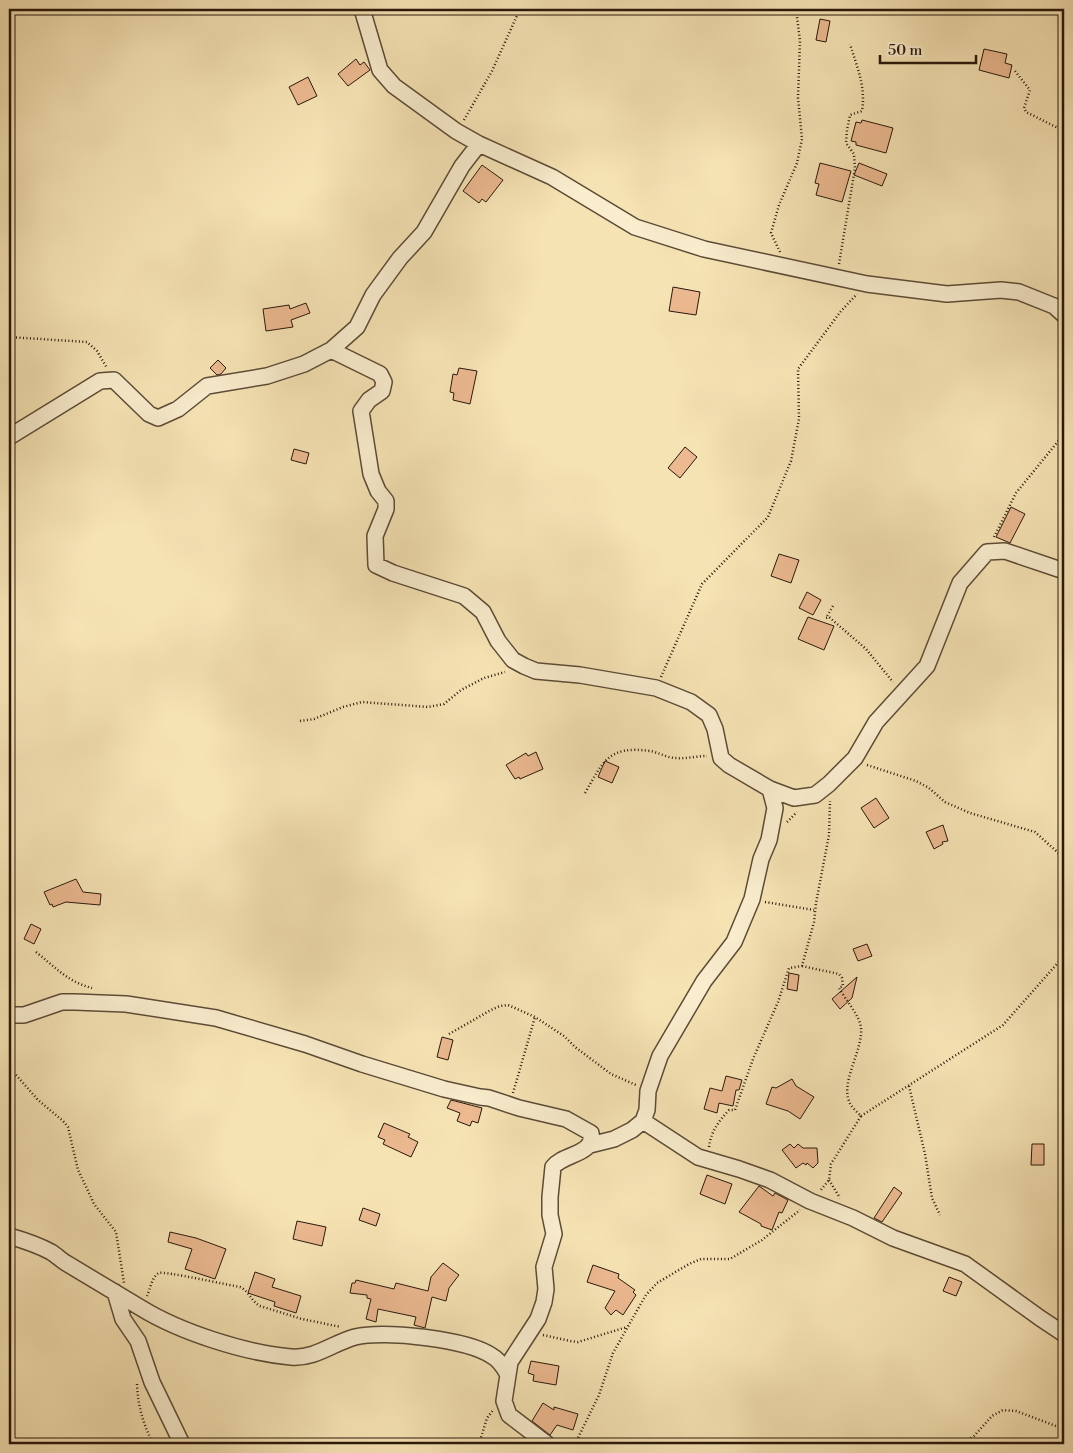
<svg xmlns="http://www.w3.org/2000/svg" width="1073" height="1453" viewBox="0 0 1073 1453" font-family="'Libre Bodoni',serif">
  <rect width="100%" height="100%" fill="#f6e3b4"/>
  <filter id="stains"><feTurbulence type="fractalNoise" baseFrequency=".004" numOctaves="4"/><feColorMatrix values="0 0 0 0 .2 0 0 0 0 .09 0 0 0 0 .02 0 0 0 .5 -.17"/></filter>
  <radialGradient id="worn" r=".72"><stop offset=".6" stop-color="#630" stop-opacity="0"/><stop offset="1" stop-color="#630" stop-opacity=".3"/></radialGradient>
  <path fill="#ecb990" stroke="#29180c" d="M820,19L830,21L826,42L816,40Z
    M984,49L1007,54L1005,63L1012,65L1009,78L979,70Z
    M356,59L360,65L364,62L370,70L348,86L338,74Z
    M308,77L317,96L298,105L289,87Z
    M862,120L893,128L886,153L856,145V142L851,141L856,122L861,123Z
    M820,163L851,171L842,202L816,195L819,184L815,183Z
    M859,163L887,174L882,186L854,175Z
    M482,165L503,180L486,202L482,199L479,203L463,191Z
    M673,287L700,292L696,315L669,311Z
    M306,303L310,313L291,320L293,327L266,331L263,309L289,305L290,309Z
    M218,360L226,368L221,374L217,375L210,368Z
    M459,368L477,371L470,404L453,400L454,393L450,392L453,374L457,375Z
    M685,447L697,457L680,478L668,468Z
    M294,449L309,453L306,464L291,460Z
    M1011,507L1025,514L1010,543L996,537Z
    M779,554L799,560L791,583L771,576Z
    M807,592L821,600L813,615L799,608Z
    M808,617L834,626L824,650L798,639Z
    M536,752L543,769L520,779L519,777L515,779L506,765L526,753L528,756Z
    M605,761L619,767L612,783L598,777Z
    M876,798L889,818L874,828L861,808Z
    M943,825L948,841L942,842L943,844L934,849L926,832Z
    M76,879L83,892L101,894L100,905L66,902L53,907L52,904L50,905L44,892Z
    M31,924L41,929L34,944L24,939Z
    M867,944L872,956L858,961L853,949Z
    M789,973L799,975L797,991L787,989Z
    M857,977L852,998L840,1009L832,999Z
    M442,1037L453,1040L448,1060L437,1057Z
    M726,1076L742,1080L739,1090H736L733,1106L719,1103L717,1113L704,1109L710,1088L722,1091Z
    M792,1079L796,1086L814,1097L800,1119L788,1111L766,1104L772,1087L776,1088Z
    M451,1100L482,1108L478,1123L472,1121L470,1126L457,1121L460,1113L447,1108Z
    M384,1123L410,1134L408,1137L418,1142L411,1157L383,1144L385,1140L378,1137Z
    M790,1144L794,1148L798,1144L803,1148H817L818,1163L813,1168L807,1163L806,1165L803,1163L796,1168L782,1150Z
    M1032,1144H1044V1165H1031Z
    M707,1175L732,1184L725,1204L700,1194Z
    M759,1186L773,1196L775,1193L788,1200L782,1213L779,1212L772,1230L761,1226V1224L739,1212Z
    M894,1187L902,1193L882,1222L874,1218Z
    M363,1208L380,1214L376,1226L359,1220Z
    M297,1221L326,1227L322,1246L293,1239Z
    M170,1232L196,1238L226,1249L215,1279L185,1269L192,1249L168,1242Z
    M443,1263L459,1275L449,1288L446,1301L432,1297L425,1328L414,1325L416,1317L378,1309L376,1322L366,1319L371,1299L367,1298V1295L350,1293L352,1283H355L356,1280L394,1289L396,1283L428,1291L431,1277Z
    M593,1265L619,1274L618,1278L635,1290L633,1292L636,1295L623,1315L616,1310L611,1315L605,1308L615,1291L587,1282Z
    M255,1272L275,1279L272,1287L301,1296L296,1313L274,1306L275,1302L248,1293Z
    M949,1277L962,1282L956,1296L943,1291Z
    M531,1361L559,1366L556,1385L533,1381L534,1375L528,1373Z
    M543,1403L554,1410V1407L578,1414L573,1430L557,1425L550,1435L532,1421Z"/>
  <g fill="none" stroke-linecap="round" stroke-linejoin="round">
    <g stroke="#5c4b36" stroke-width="18">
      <path id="street" d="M362,9L380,70L394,86L456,131L479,144L552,177L635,227L704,249L867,284L947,294L1001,290L1019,292L1054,306L1064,315
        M331,350L380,374L384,382L382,391L369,400L361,411L371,474L378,491L386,501V509L375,536L376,565L393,573L464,596L483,612L498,641L513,660L524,666L536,671L580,675L656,688L691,702L709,715L715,729L721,758L729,765L770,789L775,808L769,840L761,859L752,899L734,942L704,981L660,1056L648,1091L647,1110L643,1121L632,1130L614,1139L590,1145
        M9,437L100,381L114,380L149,414L158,418L178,409L207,386L267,376L304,364L331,350L357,327L373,295L400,258L424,232L462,166L479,144
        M770,789L794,798L815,795L829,784L855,758L876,722L927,666L960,583L987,552L1005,551L1064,571
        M9,1015H24L62,1002H75L126,1004L216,1018L305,1044L362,1064L444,1089L480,1097L489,1098L519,1108L566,1119L591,1133C595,1155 564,1153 553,1167L550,1197V1215L554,1234L544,1267L546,1289L544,1302L538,1319L510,1362L504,1401L509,1415L547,1444
        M643,1121L698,1157L739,1169L770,1180L810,1201L853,1218L893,1238L965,1264L1040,1318L1064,1334
        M9,1236C23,1240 38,1245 51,1252C56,1255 61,1260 66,1263C91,1278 116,1293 141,1308C180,1332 245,1353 291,1357C315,1359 333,1343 355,1337C385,1330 467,1339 492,1356C499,1360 503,1366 507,1373
        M115,1292L123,1319L138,1341L152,1382L182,1444"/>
    </g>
    <path stroke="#29180c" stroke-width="2.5" stroke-dasharray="1 2.5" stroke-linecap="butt" d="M1015,71L1030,90L1024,108L1026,112L1064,131
      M464,120L492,71L520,9
      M780,252L771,233L779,205L797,163L802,139L798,98L800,41L796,9
      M839,264L855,168L854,154L846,143L847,130L850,115L862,111C866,87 857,67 850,44
      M9,337L87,342L97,351L107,368
      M994,537L1016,493L1064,434
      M833,606L826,618L829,617L866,649L893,682
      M661,677L702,584L768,517L791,461L799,419L798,369L841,311L857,294
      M300,721L314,719L343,707L362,702L428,707L444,704L461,690L484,678L505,672
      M867,765L916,781L929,788L945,802L970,813L1035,832L1064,858
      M585,793C603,762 608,745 650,751C658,752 667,758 676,758C686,759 697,756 707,756
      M787,822L797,812
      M765,902L814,910
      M36,952C55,967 68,982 92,988
      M802,966L839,974L842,978L843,986L839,988C845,999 860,1016 861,1028C863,1050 841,1081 849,1101C851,1107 857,1112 861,1116L831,1164L829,1180L820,1191
      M449,1034L491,1010L500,1006L508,1005L535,1017L564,1036L575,1047L611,1074L636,1085
      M9,1067L38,1100L63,1121L68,1127L78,1170L89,1193L94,1204L116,1232L124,1283
      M909,1086L925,1154L932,1198L940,1215
      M513,1093L535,1017
      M861,1116L1003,1025L1064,956
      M709,1147C711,1131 719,1121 729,1110H735L753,1059L778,1002L789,968L802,966L814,922L816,903L829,835L830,801
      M829,1180L840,1198
      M147,1296C150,1290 152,1276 159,1273C165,1271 228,1285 240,1287C249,1291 251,1301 260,1306L302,1319L341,1327
      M543,1335L570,1341L578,1342L627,1327
      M137,1384C138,1407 143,1423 153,1444
      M479,1444L487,1418L494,1409
      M575,1444L599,1395L613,1353L639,1307L646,1295L657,1283L689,1264L701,1259H730L762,1240L800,1210
      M962,1444L974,1436L992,1416L1003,1410L1016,1411L1064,1429"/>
    <use href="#street" stroke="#f9edce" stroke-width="15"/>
  </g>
  <rect width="1073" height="1453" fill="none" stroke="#f6e3b4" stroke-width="30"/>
  <rect x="10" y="10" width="1053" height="1433" fill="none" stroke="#29180c" stroke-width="2.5"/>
  <rect x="15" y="15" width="1043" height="1423" fill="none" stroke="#29180c"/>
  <path d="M880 55v8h96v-8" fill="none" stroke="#29180c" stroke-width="2.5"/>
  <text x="888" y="55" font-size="15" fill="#29180c" stroke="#f9edce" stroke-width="4" paint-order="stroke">50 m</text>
  <rect width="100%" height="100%" filter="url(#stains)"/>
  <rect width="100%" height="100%" fill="url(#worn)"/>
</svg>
